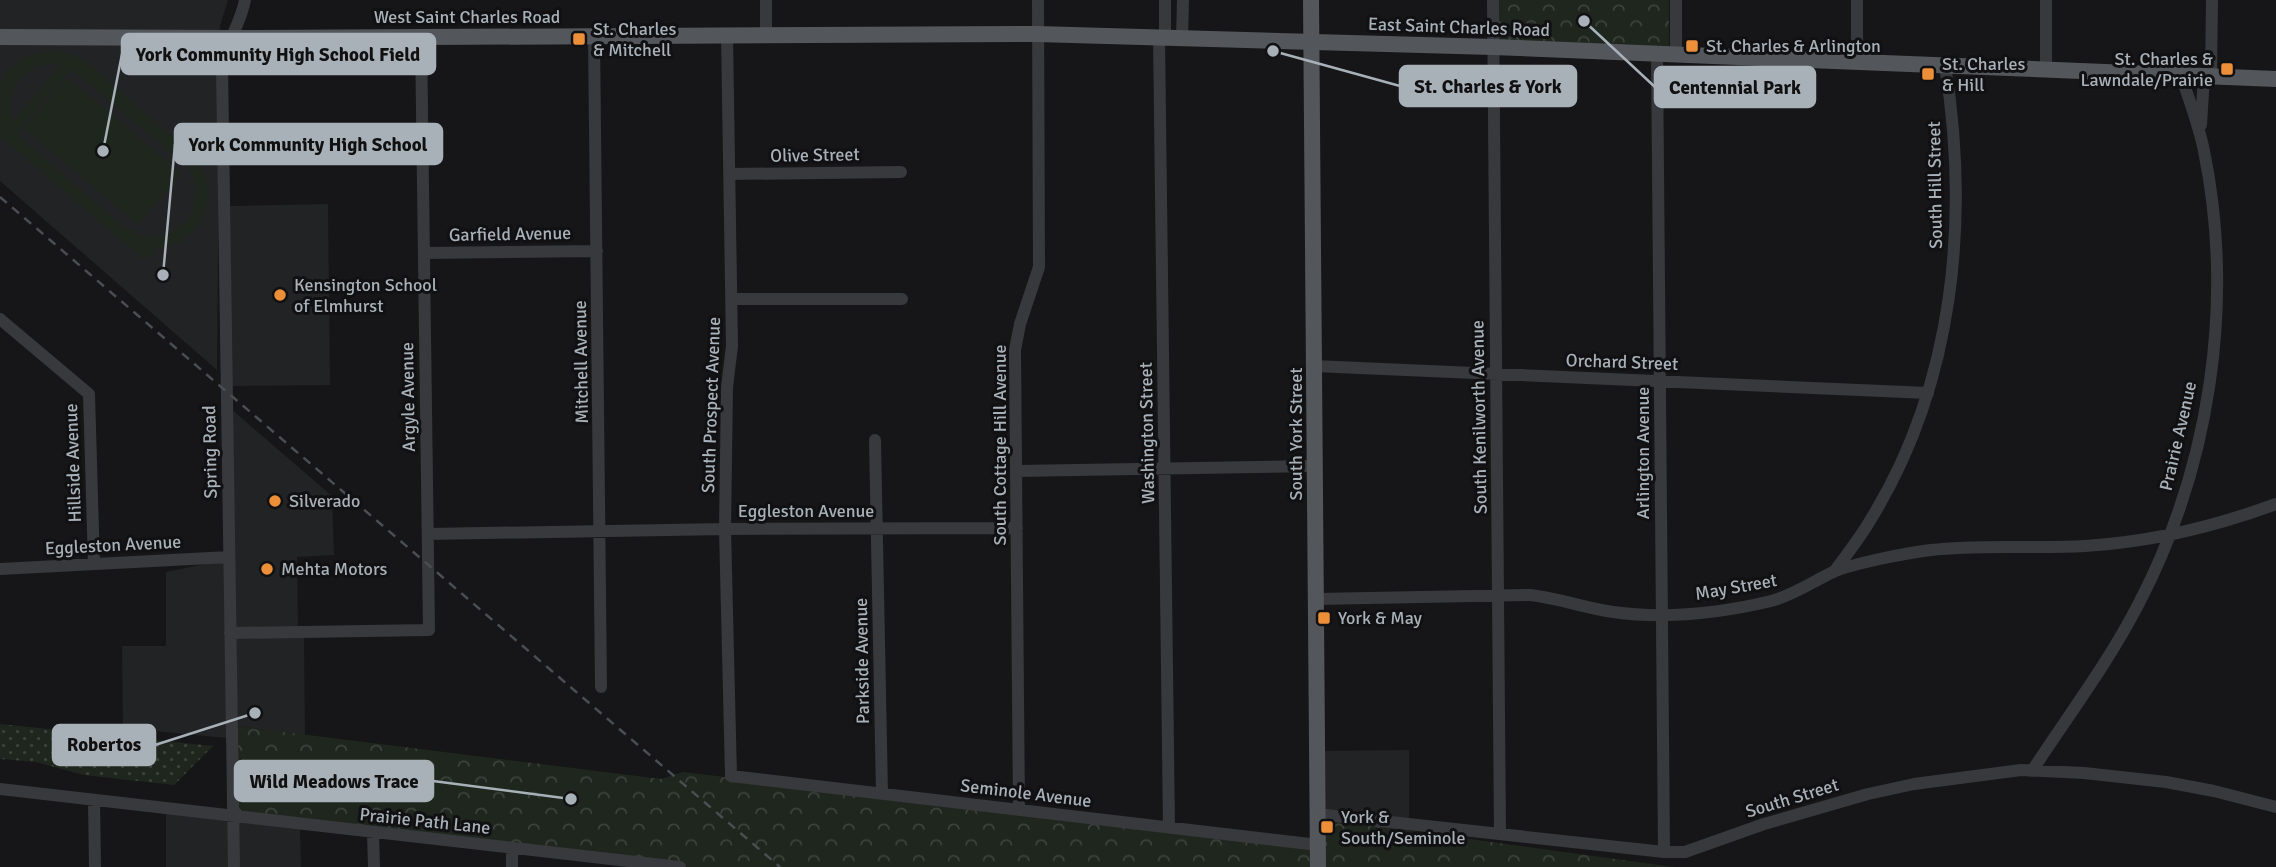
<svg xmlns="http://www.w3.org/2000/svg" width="2276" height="867" viewBox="0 0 2276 867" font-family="Signika,sans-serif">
  <defs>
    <pattern id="grass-dots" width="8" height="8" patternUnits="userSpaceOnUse" patternTransform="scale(1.75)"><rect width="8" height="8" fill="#1e261e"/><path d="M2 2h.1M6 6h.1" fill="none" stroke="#3c433d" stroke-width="1.8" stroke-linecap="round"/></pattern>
    <pattern id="park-crowns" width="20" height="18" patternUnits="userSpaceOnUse" patternTransform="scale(1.75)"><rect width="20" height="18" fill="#1e261e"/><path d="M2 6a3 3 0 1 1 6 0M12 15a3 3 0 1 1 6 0" fill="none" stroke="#3c433d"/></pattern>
  </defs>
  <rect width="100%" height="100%" fill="#161618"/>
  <path fill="#222325" d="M0,0H228L220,26L217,370L0,181Z
    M328,204L330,385L231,386L230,206Z
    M230,408L332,496L334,555L297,557L298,629L235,630Z
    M224,560L227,738L123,728L122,646H166V572Z
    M304,635L305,735L236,726L235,636Z
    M1409,750V831L1324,819L1321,751Z
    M166,811L300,829L301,867H166Z"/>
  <path fill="url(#grass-dots)" d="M0,724L213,746L174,785L84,775L36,762L0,759Z"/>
  <path fill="url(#park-crowns)" d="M1499,0H1669V48L1498,42Z
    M236,726L661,779L683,772L1323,850L1324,819L1674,867H655L236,822Z"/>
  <path fill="#1e261e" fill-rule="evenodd" d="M47,51L72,54L89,63L198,160C222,199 199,248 152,249L155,254L143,259L0,136V84C10,64 26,54 47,51ZM51,64L61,65L12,122C3,93 21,68 51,64ZM71,69L188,167L195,181L196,195L193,209L187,221L169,234L152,237L144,236L124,227L19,136L17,132Z
    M68,77L182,174L138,225L24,128Z"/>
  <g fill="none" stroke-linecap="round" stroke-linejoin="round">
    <path stroke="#37393d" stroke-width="12" d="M1493,0L1500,834
      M2046,0V69
      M727,35L732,346L727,387L725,529L731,776L1318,845
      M766,35V0
      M594,36L601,687
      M1159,37L1169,827
      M1165,37V0
      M1182,38L1183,0
      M1657,54L1664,852
      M1676,55V0
      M1857,62V0
      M2211,76L2212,0
      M2201,125L2204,76
      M730,174L901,172
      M424,253L597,251
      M732,299H902
      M0,319L89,394L94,564
      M1314,366L1928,393
      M875,440L882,794
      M1016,471L1315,466
      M428,534L725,529L1017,528
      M0,569L229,557
      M1834,572C1847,554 1860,538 1871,519C1954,384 1970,220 1945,65
      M1316,599L1530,595C1558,598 1584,608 1613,612C1664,619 1721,613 1771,601C1794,595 1812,582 1833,572C1855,563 1906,553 1931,550C1982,544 2034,549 2085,546C2149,542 2216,526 2276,504
      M230,633L429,630L421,37
      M2032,771C2068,716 2108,663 2138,605C2210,468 2235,303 2204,151C2199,125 2189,100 2181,75
      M0,789L680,867
      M94,800L95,867
      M1019,810L1015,350L1020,324L1039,267L1038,0
      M1317,814L1664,852H1685L1764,824L1868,794L1914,784L2021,770L2084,773L2166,782L2214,791L2276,807
      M373,833L374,867
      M512,848V867
      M234,867L222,66C226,43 241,23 245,0"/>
    <path stroke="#53575c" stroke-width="16" d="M1311,0L1318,867
      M0,37L231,38L1037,34L1493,47L2276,79"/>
    <path stroke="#4a4d52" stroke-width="2.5" stroke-dasharray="9 7" stroke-linecap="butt" d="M0,197L780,867"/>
  </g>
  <g fill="#ed8f39" stroke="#111113" stroke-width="2.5">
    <rect x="572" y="32" width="14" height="14" rx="3.5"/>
    <rect x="1685" y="39" width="14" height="14" rx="3.5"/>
    <rect x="2220" y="62" width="14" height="14" rx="3.5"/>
    <rect x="1921" y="67" width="14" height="14" rx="3.5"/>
    <circle cx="280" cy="295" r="7"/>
    <circle cx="275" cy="501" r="7"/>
    <circle cx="267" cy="569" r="7"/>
    <rect x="1317" y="611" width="14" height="14" rx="3.5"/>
    <rect x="1320" y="820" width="14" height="14" rx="3.5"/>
  </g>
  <g text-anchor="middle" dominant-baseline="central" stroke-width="6" stroke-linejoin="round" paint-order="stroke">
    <g font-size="18" fill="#a8b0b8" stroke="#111113">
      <text x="467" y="17">West Saint Charles Road</text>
      <text transform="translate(1459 27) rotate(2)">East Saint Charles Road</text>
      <text transform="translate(815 155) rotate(-1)">Olive Street</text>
      <text transform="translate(1935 185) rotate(-91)">South Hill Street</text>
      <text transform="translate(510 234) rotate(-1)">Garfield Avenue</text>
      <text transform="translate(581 362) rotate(-91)">Mitchell Avenue</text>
      <text transform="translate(1622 362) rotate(2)">Orchard Street</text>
      <text transform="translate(408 397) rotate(-91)">Argyle Avenue</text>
      <text transform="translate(711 405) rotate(-88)">South Prospect Avenue</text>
      <text transform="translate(1479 417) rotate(-91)">South Kenilworth Avenue</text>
      <text transform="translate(1147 433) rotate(-91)">Washington Street</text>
      <text transform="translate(1296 434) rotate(-90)">South York Street</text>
      <text transform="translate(2178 436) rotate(-77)">Prairie Avenue</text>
      <text transform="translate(1000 445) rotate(-90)">South Cottage Hill Avenue</text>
      <text transform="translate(210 452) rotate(-91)">Spring Road</text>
      <text transform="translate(1643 453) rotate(-90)">Arlington Avenue</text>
      <text transform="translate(73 463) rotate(-92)">Hillside Avenue</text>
      <text x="806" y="511">Eggleston Avenue</text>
      <text transform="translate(113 545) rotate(-3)">Eggleston Avenue</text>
      <text transform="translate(1736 587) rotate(-10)">May Street</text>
      <text transform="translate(862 661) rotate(-91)">Parkside Avenue</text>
      <text transform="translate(1026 793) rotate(7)">Seminole Avenue</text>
      <text transform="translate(1792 798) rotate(-17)">South Street</text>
      <text transform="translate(425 821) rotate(6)">Prairie Path Lane</text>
    </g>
    <g font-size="18" fill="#a8b0b8" stroke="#111113" text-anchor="start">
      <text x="593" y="29">St. Charles<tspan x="593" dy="21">&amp; Mitchell</tspan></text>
      <text x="1706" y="46">St. Charles &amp; Arlington</text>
      <text x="2213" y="59" text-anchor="end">St. Charles &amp;<tspan x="2213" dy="21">Lawndale/Prairie</tspan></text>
      <text x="1942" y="64">St. Charles<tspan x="1942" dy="21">&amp; Hill</tspan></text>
      <text x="294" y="285">Kensington School<tspan x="294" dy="21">of Elmhurst</tspan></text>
      <text x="289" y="501">Silverado</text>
      <text x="281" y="569">Mehta Motors</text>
      <text x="1338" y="618">York &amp; May</text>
      <text x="1341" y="817">York &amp;<tspan x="1341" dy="21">South/Seminole</tspan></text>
    </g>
  </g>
  <path fill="none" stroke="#a8b0b8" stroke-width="2.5" d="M103 151L122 54M1273 51L1400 86M1584 21L1655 87M163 275L175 144M255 713L155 745M571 799L433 781"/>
  <g fill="#a8b0b8" stroke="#111113" stroke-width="2.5">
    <circle cx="103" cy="151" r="7"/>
    <circle cx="1273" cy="51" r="7"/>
    <circle cx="1584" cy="21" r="7"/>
    <circle cx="163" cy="275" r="7"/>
    <circle cx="255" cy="713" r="7"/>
    <circle cx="571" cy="799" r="7"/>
  </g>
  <g fill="#a8b0b8" stroke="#a8b0b8" stroke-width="2.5">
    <rect x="122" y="34" width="313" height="40" rx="7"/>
    <rect x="1400" y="66" width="176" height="40" rx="7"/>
    <rect x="1655" y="67" width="160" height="40" rx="7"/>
    <rect x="175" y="124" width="267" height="40" rx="7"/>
    <rect x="53" y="725" width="102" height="40" rx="7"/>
    <rect x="235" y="761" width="198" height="40" rx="7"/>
  </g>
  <g font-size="19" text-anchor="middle" font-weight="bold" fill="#111">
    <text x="278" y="61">York Community High School Field</text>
    <text x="1488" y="93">St. Charles &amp; York</text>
    <text x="1735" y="94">Centennial Park</text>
    <text x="308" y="151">York Community High School</text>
    <text x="104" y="751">Robertos</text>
    <text x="334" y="788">Wild Meadows Trace</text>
  </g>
</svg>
